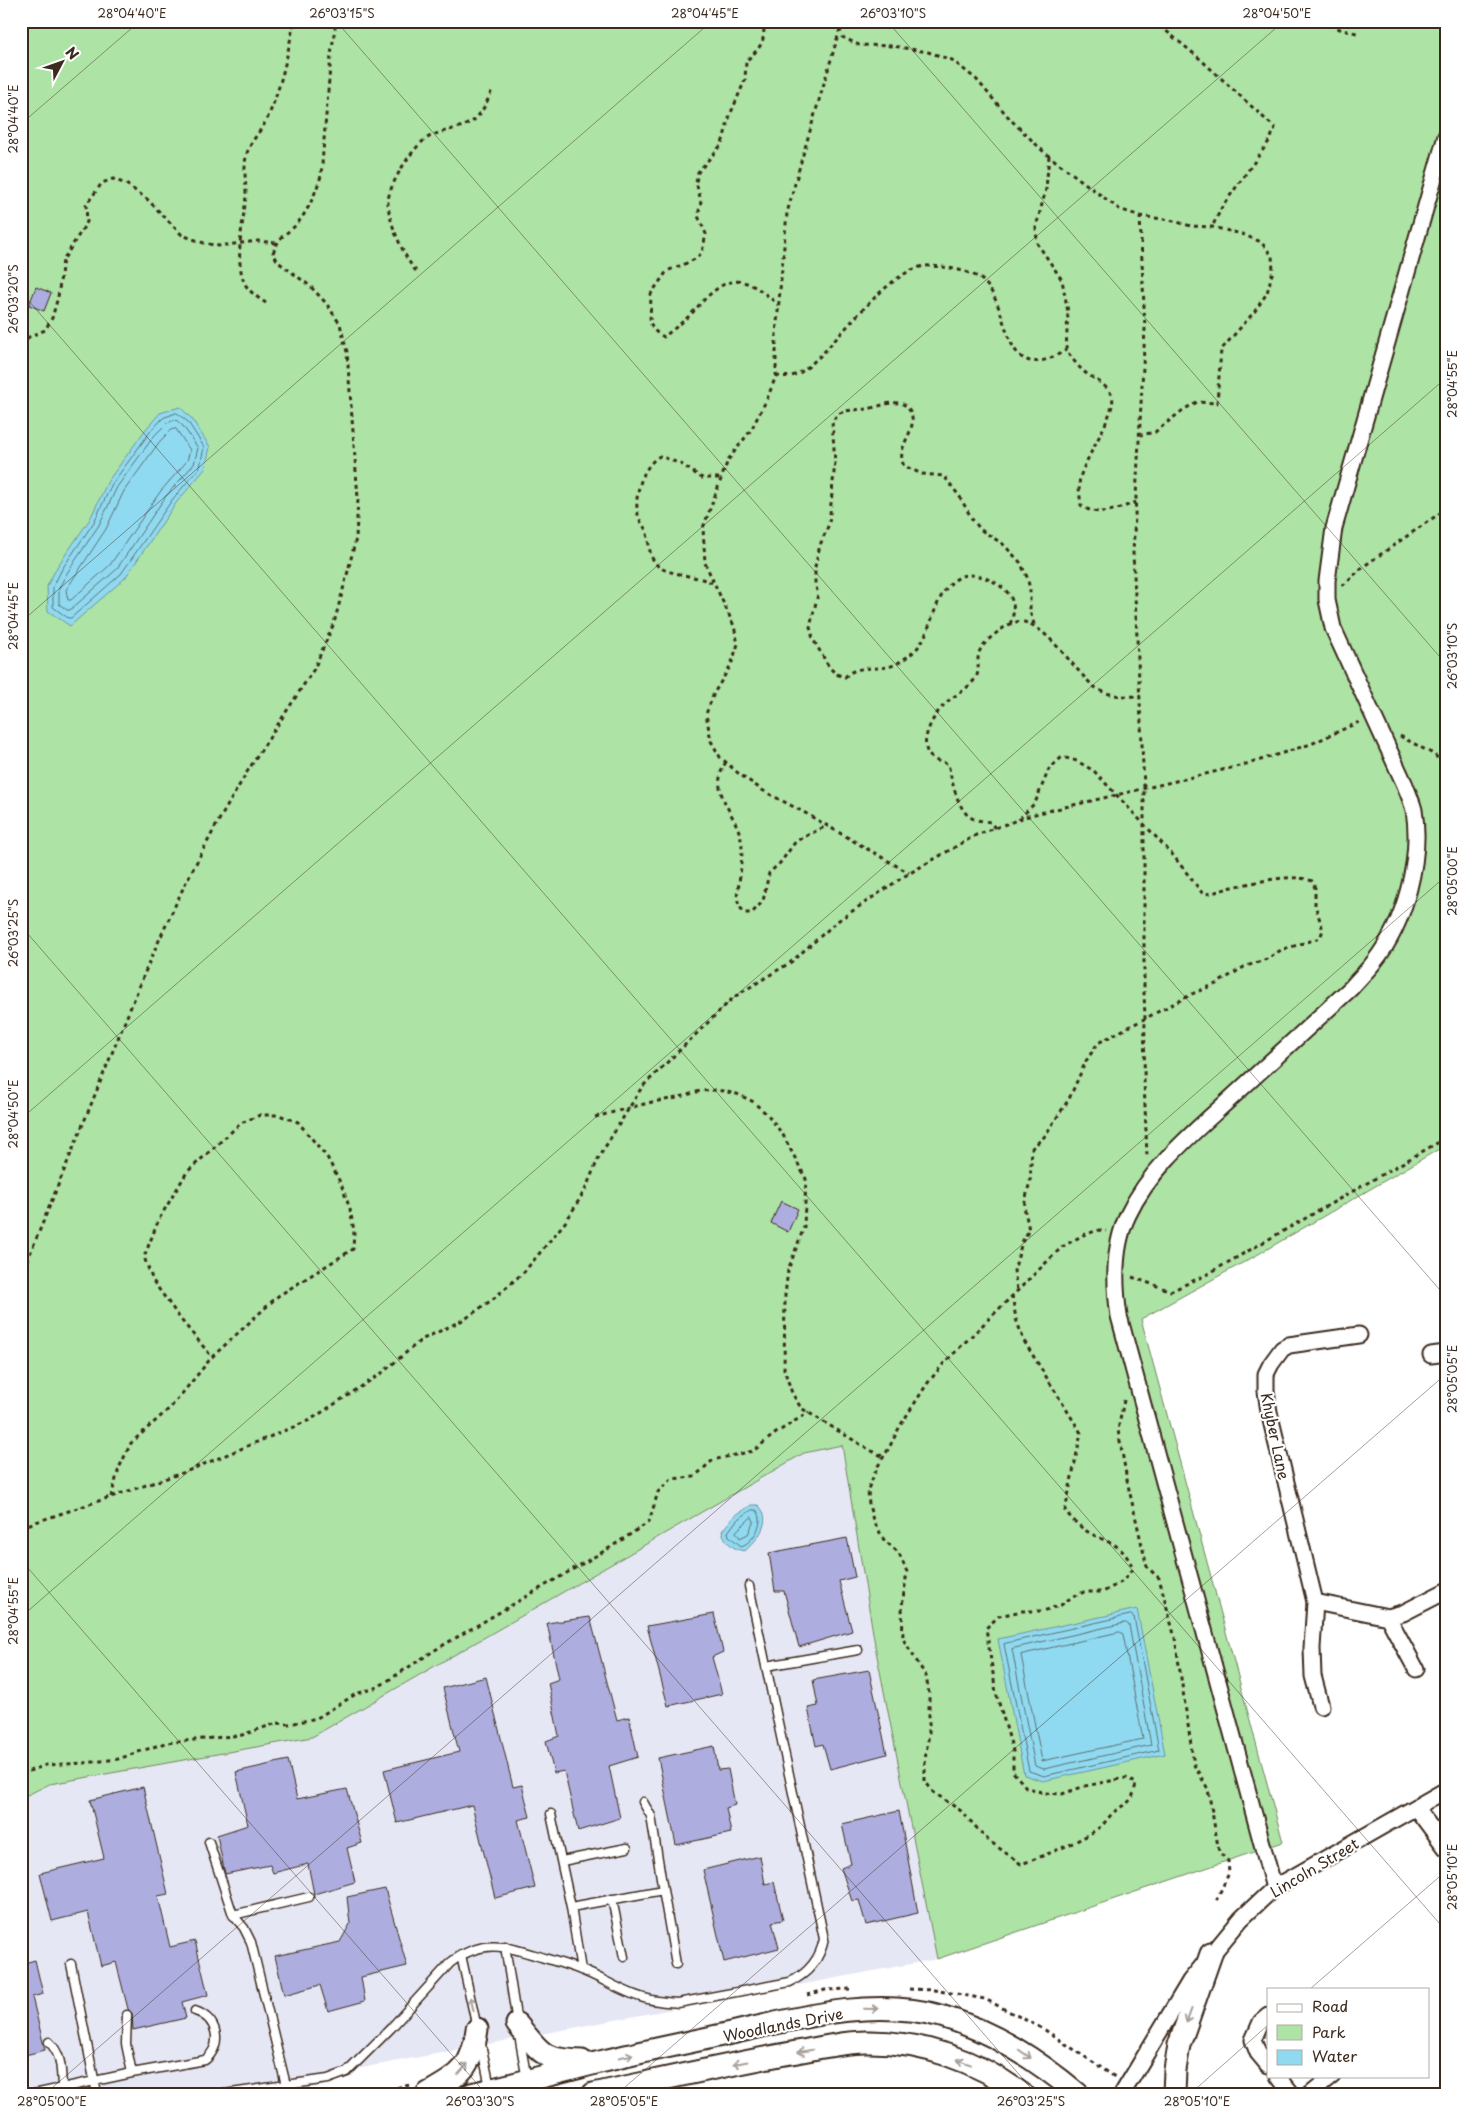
<svg xmlns="http://www.w3.org/2000/svg" width="1467" height="2115" viewBox="0 0 1467 2115" font-family="'Playpen Sans',sans-serif">
  <rect width="100%" height="100%" fill="#fff"/>
  <filter id="ink" filterUnits="userSpaceOnUse"><feTurbulence type="fractalNoise" baseFrequency=".02" numOctaves="2"/><feDisplacementMap in="SourceGraphic" scale="10" xChannelSelector="R" yChannelSelector="G"/><feConvolveMatrix kernelMatrix="1 2 1 2 8 2 1 2 1" color-interpolation-filters="sRGB"/></filter>
  <g filter="url(#ink)">
    <path fill="#e6e7f5" d="M842,1445L876,1651L937,1959L224,2094H21V1798L804,1453Z"/>
    <path fill="#ade3a5" stroke="#748662" d="M21,21H1446V1145L1257,1255L1141,1319L1283,1842L937,1959L876,1651L842,1445L804,1453L312,1737L50,1784L21,1798Z"/>
    <path fill="#90daf1" stroke="#6e949d" d="M180,407L192,419L210,447L205,469L176,503L125,578L70,626L48,611L47,586L57,567L90,519L108,481L146,429L160,413Z
      M751,1505H758C774,1520 758,1539 745,1551C733,1550 725,1542 722,1531L733,1517Z
      M1137,1609L1165,1754L1043,1781L1024,1775L998,1639Z"/>
    <g fill="none" stroke-linecap="round" stroke-linejoin="round">
      <path stroke="#5d7072" stroke-width="1" d="M177,413L188,422L204,447L200,467L172,500L121,574L71,618H68L53,607V587L62,569L94,522L112,484L150,432L163,418Z
        M176,420L183,426L198,448L194,464L166,496L116,570L70,610H67L59,604V588L67,573L99,525L117,487L154,436L167,423Z
        M176,429L190,450L187,461L160,492L110,565L71,600H68L66,590L106,529L124,491L160,441L171,430Z
        M752,1510H756C767,1520 753,1543 741,1546L729,1536L728,1532L737,1520Z
        M752,1517L754,1521L748,1534L740,1538L736,1532Z
        M1131,1615L1134,1617L1159,1750L1044,1776L1029,1771L1004,1644Z
        M1126,1623L1129,1625L1151,1745L1044,1769L1035,1766L1012,1649Z
        M1120,1632L1123,1634L1143,1739L1042,1761L1021,1655Z"/>
    </g>
    <path fill="#adaedf" stroke="#3b2a1e" d="M36,287L51,293L44,311L29,305Z
      M781,1201L798,1209L788,1232L771,1223Z
      M847,1538L855,1577L839,1581L852,1631L799,1647L784,1591H775L769,1553Z
      M714,1614L723,1652L712,1657L722,1694L668,1706L647,1626Z
      M590,1617L617,1720L629,1717L638,1757L609,1766L620,1818L578,1831L564,1771L554,1773L546,1741L559,1736L548,1683L559,1679L547,1623Z
      M869,1670L887,1754L830,1769L823,1744L816,1746L808,1708L818,1706L813,1680Z
      M486,1677L513,1787L522,1785L530,1817L518,1820L535,1888L495,1898L472,1805L397,1823L384,1770L459,1752L443,1688Z
      M714,1746L718,1770L728,1769L735,1805L726,1808L731,1833L676,1845L658,1758Z
      M288,1760L297,1799L347,1789L362,1843L347,1848L355,1882L314,1894L308,1864L273,1873L270,1865L225,1874L217,1835L248,1825L236,1772Z
      M143,1787L168,1894L158,1896L170,1947L195,1941L208,1995L182,2002L186,2018L133,2030L132,2013L128,2009L116,1962L101,1966L88,1912L52,1921L40,1873L104,1858L90,1800Z
      M899,1811L918,1913L866,1925L859,1900L852,1901L841,1868L851,1864L842,1824Z
      M760,1856L765,1884L774,1882L783,1920L772,1922L779,1948L724,1962L703,1870Z
      M385,1889L407,1966L361,1977L365,2001L328,2011L320,1985L284,1995L275,1956L340,1942L350,1924L347,1897Z
      M35,1960L43,1994L32,1997L45,2050L21,2056V1964Z"/>
    <g fill="none" stroke-linecap="round" stroke-linejoin="round">
      <g stroke="#3b2a1e" stroke-width="11">
        <path id="lane" d="M749,1586L766,1666
          M551,1814L571,1907
          M209,1842L233,1915L244,1928L251,1942L286,2085L328,2079L347,2072L391,2028L450,1963C482,1938 506,1946 541,1957C554,1961 568,1965 581,1970C603,1978 624,1994 648,1999C658,2002 668,2002 678,2003L790,1982C809,1973 820,1959 824,1939L766,1666L858,1650
          M562,1861L627,1848
          M663,1890L676,1964
          M612,1899L624,1957
          M233,1915L309,1897
          M505,1946L517,2023
          M461,1955L477,2028
          M71,1964L97,2094
          M581,1970L571,1907L663,1890L651,1816L643,1802
          M127,2015L126,2044L132,2073
          M519,2035L527,2080
          M49,2042C62,2054 61,2070 62,2087
          M481,2044L490,2087
          M34,2094L132,2073L205,2060C224,2044 217,2018 195,2011
          M224,2094L286,2085"/>
      </g>
      <g stroke="#3b2a1e" stroke-width="19">
        <path id="street" d="M1431,1355L1446,1353
          M1315,1602L1388,1617L1403,1613L1446,1591
          M1388,1617L1416,1669
          M1321,1706L1313,1676L1312,1648L1315,1602L1269,1412L1266,1391V1374L1271,1364L1282,1349L1289,1345L1359,1335
          M1416,1808L1446,1848
          M1274,1888L1119,1316C1114,1283 1113,1246 1128,1215C1150,1168 1193,1133 1230,1099C1270,1062 1311,1025 1351,988C1358,980 1367,971 1374,962C1405,923 1422,859 1414,810C1412,802 1408,793 1405,785L1333,628L1327,600V581L1334,528L1446,136
          M1268,2016L1261,2022L1253,2040L1258,2053L1268,2065
          M1278,2076L1292,2094
          M1122,2094L1190,1981L1241,1919L1274,1888L1446,1790
          M1310,2094L1332,2076"/>
      </g>
      <g stroke="#3b2a1e" stroke-width="25">
        <path id="secondary" d="M517,2024C543,2055 541,2059 582,2061
          M427,2094C461,2074 472,2069 477,2029
          M471,2094C515,2084 557,2073 600,2062C640,2052 681,2044 722,2035C792,2020 869,1996 941,2016C993,2031 1037,2060 1078,2094
          M593,2094C659,2080 725,2065 791,2053C815,2049 841,2042 866,2042C921,2041 978,2061 1022,2094
          M1174,2094L1175,2070L1179,2045L1211,1954"/>
      </g>
      <path stroke="#3b2a1e" stroke-width="3" stroke-dasharray="4 4" stroke-linecap="butt" d="M763,21C766,42 761,47 746,61L745,80L730,115L722,144L698,172L696,182L701,201L698,216L706,234L702,252L697,258L687,263L667,271L651,294L650,323L656,332L664,337C673,329 685,321 693,312C725,275 741,270 778,305
        M838,21L842,37L859,45L893,46L928,52L952,60L976,79L1011,120L1045,153L1119,209L1140,216L1170,220L1191,226L1212,227L1242,234L1261,242L1272,256L1273,270L1267,293L1255,311L1221,350L1217,403L1197,402L1183,410L1155,432L1141,435
        M1154,21L1199,58L1275,128L1270,140L1222,207L1212,227
        M1323,21L1342,30L1357,33
        M840,29L802,158L787,213L776,334V376L767,399L751,430L728,460L703,528L705,563L734,626L738,644L731,665L714,693L706,714L711,741L720,757L738,773L762,790L807,814L909,873
        M1049,156L1046,189L1036,227L1037,243L1062,280L1068,312L1066,350C1071,357 1077,365 1083,371C1093,379 1107,384 1112,396C1118,410 1084,460 1080,478C1078,487 1080,496 1081,505C1097,519 1119,508 1137,502
        M1140,216L1145,329L1133,553L1144,787V993L1145,1018L1144,1081L1147,1157
        M416,271C404,258 387,218 388,201C389,185 410,152 422,142C437,128 466,131 477,117C484,110 488,99 492,90
        M266,303C258,298 248,291 244,282C234,255 244,222 246,195C246,181 243,166 247,153C252,139 262,130 268,117C281,87 288,53 294,21
        M21,344L29,337L45,330L52,318L58,297L63,260L87,222L86,205L102,183L113,179L126,184L147,199L182,235L204,243L219,246L257,241L277,243
        M776,376C781,376 787,377 791,376C802,374 811,364 819,357C843,334 896,262 931,266C945,267 970,270 982,280C1014,308 998,392 1066,350
        M712,583C697,575 668,575 658,566C648,557 650,545 647,534C646,528 642,525 640,520C631,501 642,465 660,456L681,464L702,478H721
        M1342,586L1364,566L1446,509
        M1010,624C1014,615 1015,607 1011,598C1005,584 977,571 962,576C936,587 934,623 921,643C916,651 909,656 901,661C883,675 860,661 845,677L836,674L829,667L813,639L810,627L818,594L815,584V567L820,545L829,524L835,462L832,421C835,418 837,415 840,413C849,409 858,410 867,409C880,407 902,395 910,411C920,431 894,445 904,466L922,474L944,476L960,497L972,519L981,530L1003,544L1020,562L1027,577L1030,589V612L1035,627
        M1400,736L1435,755L1446,769
        M726,762C707,792 736,812 741,839C744,853 739,882 737,897L739,906L745,913H752L763,901L769,873L780,863L796,841L826,826
        M995,828L990,822C985,821 979,821 974,819C957,813 952,779 948,764C942,762 935,761 931,757C917,744 933,716 943,706C953,695 966,691 975,679C981,670 976,662 979,653C981,643 1006,624 1016,622C1042,616 1076,674 1096,688C1107,696 1126,697 1140,696
        M595,1117L652,1102L677,1098L700,1091L717,1090L737,1094L752,1101L768,1115L783,1135L806,1179L804,1227L788,1270L785,1295L784,1369L792,1393L801,1408L868,1449L884,1457
        M21,1276L150,960L185,884L218,822L247,772L314,669L334,623L348,571L356,538L358,498L347,352L340,324L326,303L310,286L278,262L273,253C281,231 289,235 300,220C310,207 316,191 321,176L331,55L336,21
        M1132,1277L1171,1291L1206,1275L1446,1138
        M1017,1289L1014,1271L1022,1242L1029,1230L1024,1206L1030,1181L1032,1148L1044,1137L1069,1099L1086,1061L1098,1043L1194,993L1216,984L1244,967L1267,959L1281,950L1320,938L1323,930L1315,905V888L1312,881C1292,873 1258,882 1237,886C1225,888 1215,894 1203,894L1172,854L1094,771L1077,761L1062,757L1049,769L1035,803L1021,817
        M1012,1295L1016,1319L1024,1341L1081,1433L1065,1511C1073,1520 1081,1529 1092,1534C1113,1545 1122,1544 1133,1568L1123,1581L1103,1592H1084L1072,1597L1061,1605L1043,1611H1022L999,1616L986,1628L996,1693L1013,1751V1772L1026,1787L1044,1793L1062,1794L1085,1786L1126,1778L1136,1783C1132,1805 1129,1800 1114,1812C1109,1816 1106,1822 1101,1826C1085,1840 1041,1857 1021,1864L988,1840L961,1811L933,1792L925,1781V1760L929,1733V1694L926,1676L903,1639L902,1606L907,1572L899,1553L884,1540L873,1520L869,1505L868,1489L878,1466L889,1448L900,1426L927,1384L944,1363L1062,1247L1083,1235L1099,1230L1106,1231
        M1124,1400L1118,1430L1128,1485L1147,1567L1159,1578L1175,1638L1194,1765L1208,1789L1219,1852L1228,1861L1229,1873L1216,1901
        M111,1497L119,1468L131,1443L171,1407L212,1357L278,1296L353,1249L354,1231L350,1209L341,1184L327,1157L298,1122L279,1115H260L241,1123L187,1172L159,1219L144,1257L153,1281L182,1321L212,1357
        M21,1527L185,1472L310,1420L382,1373L421,1340L465,1319L493,1299L524,1272L567,1220L585,1190L599,1157L642,1087L734,997L791,962L839,920L903,877L976,835L1031,815L1248,764L1311,744L1359,722
        M21,1774L46,1765L84,1763L118,1759L165,1743L242,1735L277,1723L290,1724L317,1718L356,1694L378,1687L435,1650L611,1547L649,1522L658,1492L671,1479L694,1477L713,1460L753,1451L776,1433L809,1412
        M909,1989L934,1990L985,1999L1045,2030L1115,2077
        M807,1995L825,1990L850,1989
        M366,2094L410,2085"/>
      <use href="#lane" stroke="#fff" stroke-width="8"/>
      <use href="#street" stroke="#fff" stroke-width="15"/>
      <use href="#secondary" stroke="#fff" stroke-width="21"/>
    </g>
    <defs><path id="oneway-shaft" d="M-6 0H5M1.5-3L5.5 0L1.5 3" fill="none" stroke-width="1.6" stroke-linecap="round" stroke-linejoin="round" transform="scale(1.25)"/></defs>
    <g stroke="#a79f9a">
      <use href="#oneway-shaft" transform="translate(472 2004) rotate(-103)"/>
      <use href="#oneway-shaft" transform="translate(871 2009) rotate(1)"/>
      <use href="#oneway-shaft" transform="translate(1189 2016) rotate(110)"/>
      <use href="#oneway-shaft" transform="translate(805 2051) rotate(170)"/>
      <use href="#oneway-shaft" transform="translate(1025 2054) rotate(35)"/>
      <use href="#oneway-shaft" transform="translate(626 2056) rotate(-12)"/>
      <use href="#oneway-shaft" transform="translate(964 2062) rotate(-159)"/>
      <use href="#oneway-shaft" transform="translate(740 2063) rotate(169)"/>
      <use href="#oneway-shaft" transform="translate(463 2069) rotate(-49)"/>
    </g>
  </g>
  <path fill="none" stroke="#3b2a1e" stroke-width="1" stroke-opacity="0.45" d="M336,21L1446,1297M887,21L1446,664M1438,21L1446,30M21,124L140,21M21,292L1446,1931M21,622L712,21M21,926L1036,2094M21,1119L1284,21M21,1560L486,2094M21,1617L1446,378M1310,1989L1446,1871M45,2094L1446,876M617,2094L1446,1374M1190,2094L1268,2025"/>
  <g text-anchor="middle" dominant-baseline="central" stroke-width="4.5" stroke-linejoin="round" paint-order="stroke">
    <g font-size="15" fill="#3b2a1e" stroke="#fff">
      <text transform="translate(1276 1436) rotate(78)">Khyber Lane</text>
      <text transform="translate(1314 1867) rotate(-31)">Lincoln Street</text>
      <text transform="translate(783 2024) rotate(-11)">Woodlands Drive</text>
    </g>
  </g>
  <rect width="1467" height="2115" fill="none" stroke="#fff" stroke-width="55"/>
  <rect x="1267" y="1988" width="162" height="90" fill="#ffffff" stroke="#b1aaa5"/>
  <rect x="1277" y="2004" width="25" height="8" fill="#ffffff" stroke="#b1aaa5"/>
  <text x="1312" y="2012" font-size="15" fill="#3b2a1e">Road</text>
  <rect x="1277" y="2025" width="25" height="15" fill="#ade3a5" stroke="#b1aaa5"/>
  <text x="1312" y="2038" font-size="15" fill="#3b2a1e">Park</text>
  <rect x="1277" y="2050" width="25" height="15" fill="#90daf1" stroke="#b1aaa5"/>
  <text x="1312" y="2062" font-size="15" fill="#3b2a1e">Water</text>
  <g transform="translate(62 62) rotate(49)" stroke="#ffffff" stroke-width="4" paint-order="stroke">
  <path d="M0-4L9 19L0 12L-9 19Z" fill="#3b2a1e"/>
  <text y="-8" font-size="14" font-weight="bold" text-anchor="middle" fill="#3b2a1e">N</text>
  </g>
  <rect x="28" y="28" width="1412" height="2060" fill="none" stroke="#3b2a1e" stroke-width="2"/>
  <g font-size="12" text-anchor="middle" fill="#3b2a1e">
    <text x="132" y="18">28°04'40"E</text>
    <text x="342" y="18">26°03'15"S</text>
    <text x="705" y="18">28°04'45"E</text>
    <text x="893" y="18">26°03'10"S</text>
    <text x="1277" y="18">28°04'50"E</text>
    <text transform="translate(14 119) rotate(-90)" y="4">28°04'40"E</text>
    <text transform="translate(14 299) rotate(-90)" y="4">26°03'20"S</text>
    <text transform="translate(1453 384) rotate(-90)" y="4">28°04'55"E</text>
    <text transform="translate(14 616) rotate(-90)" y="4">28°04'45"E</text>
    <text transform="translate(1453 656) rotate(-90)" y="4">26°03'10"S</text>
    <text transform="translate(1453 881) rotate(-90)" y="4">28°05'00"E</text>
    <text transform="translate(14 933) rotate(-90)" y="4">26°03'25"S</text>
    <text transform="translate(14 1114) rotate(-90)" y="4">28°04'50"E</text>
    <text transform="translate(1453 1379) rotate(-90)" y="4">28°05'05"E</text>
    <text transform="translate(14 1611) rotate(-90)" y="4">28°04'55"E</text>
    <text transform="translate(1453 1877) rotate(-90)" y="4">28°05'10"E</text>
    <text x="52" y="2106">28°05'00"E</text>
    <text x="480" y="2106">26°03'30"S</text>
    <text x="624" y="2106">28°05'05"E</text>
    <text x="1031" y="2106">26°03'25"S</text>
    <text x="1197" y="2106">28°05'10"E</text>
  </g>
</svg>
